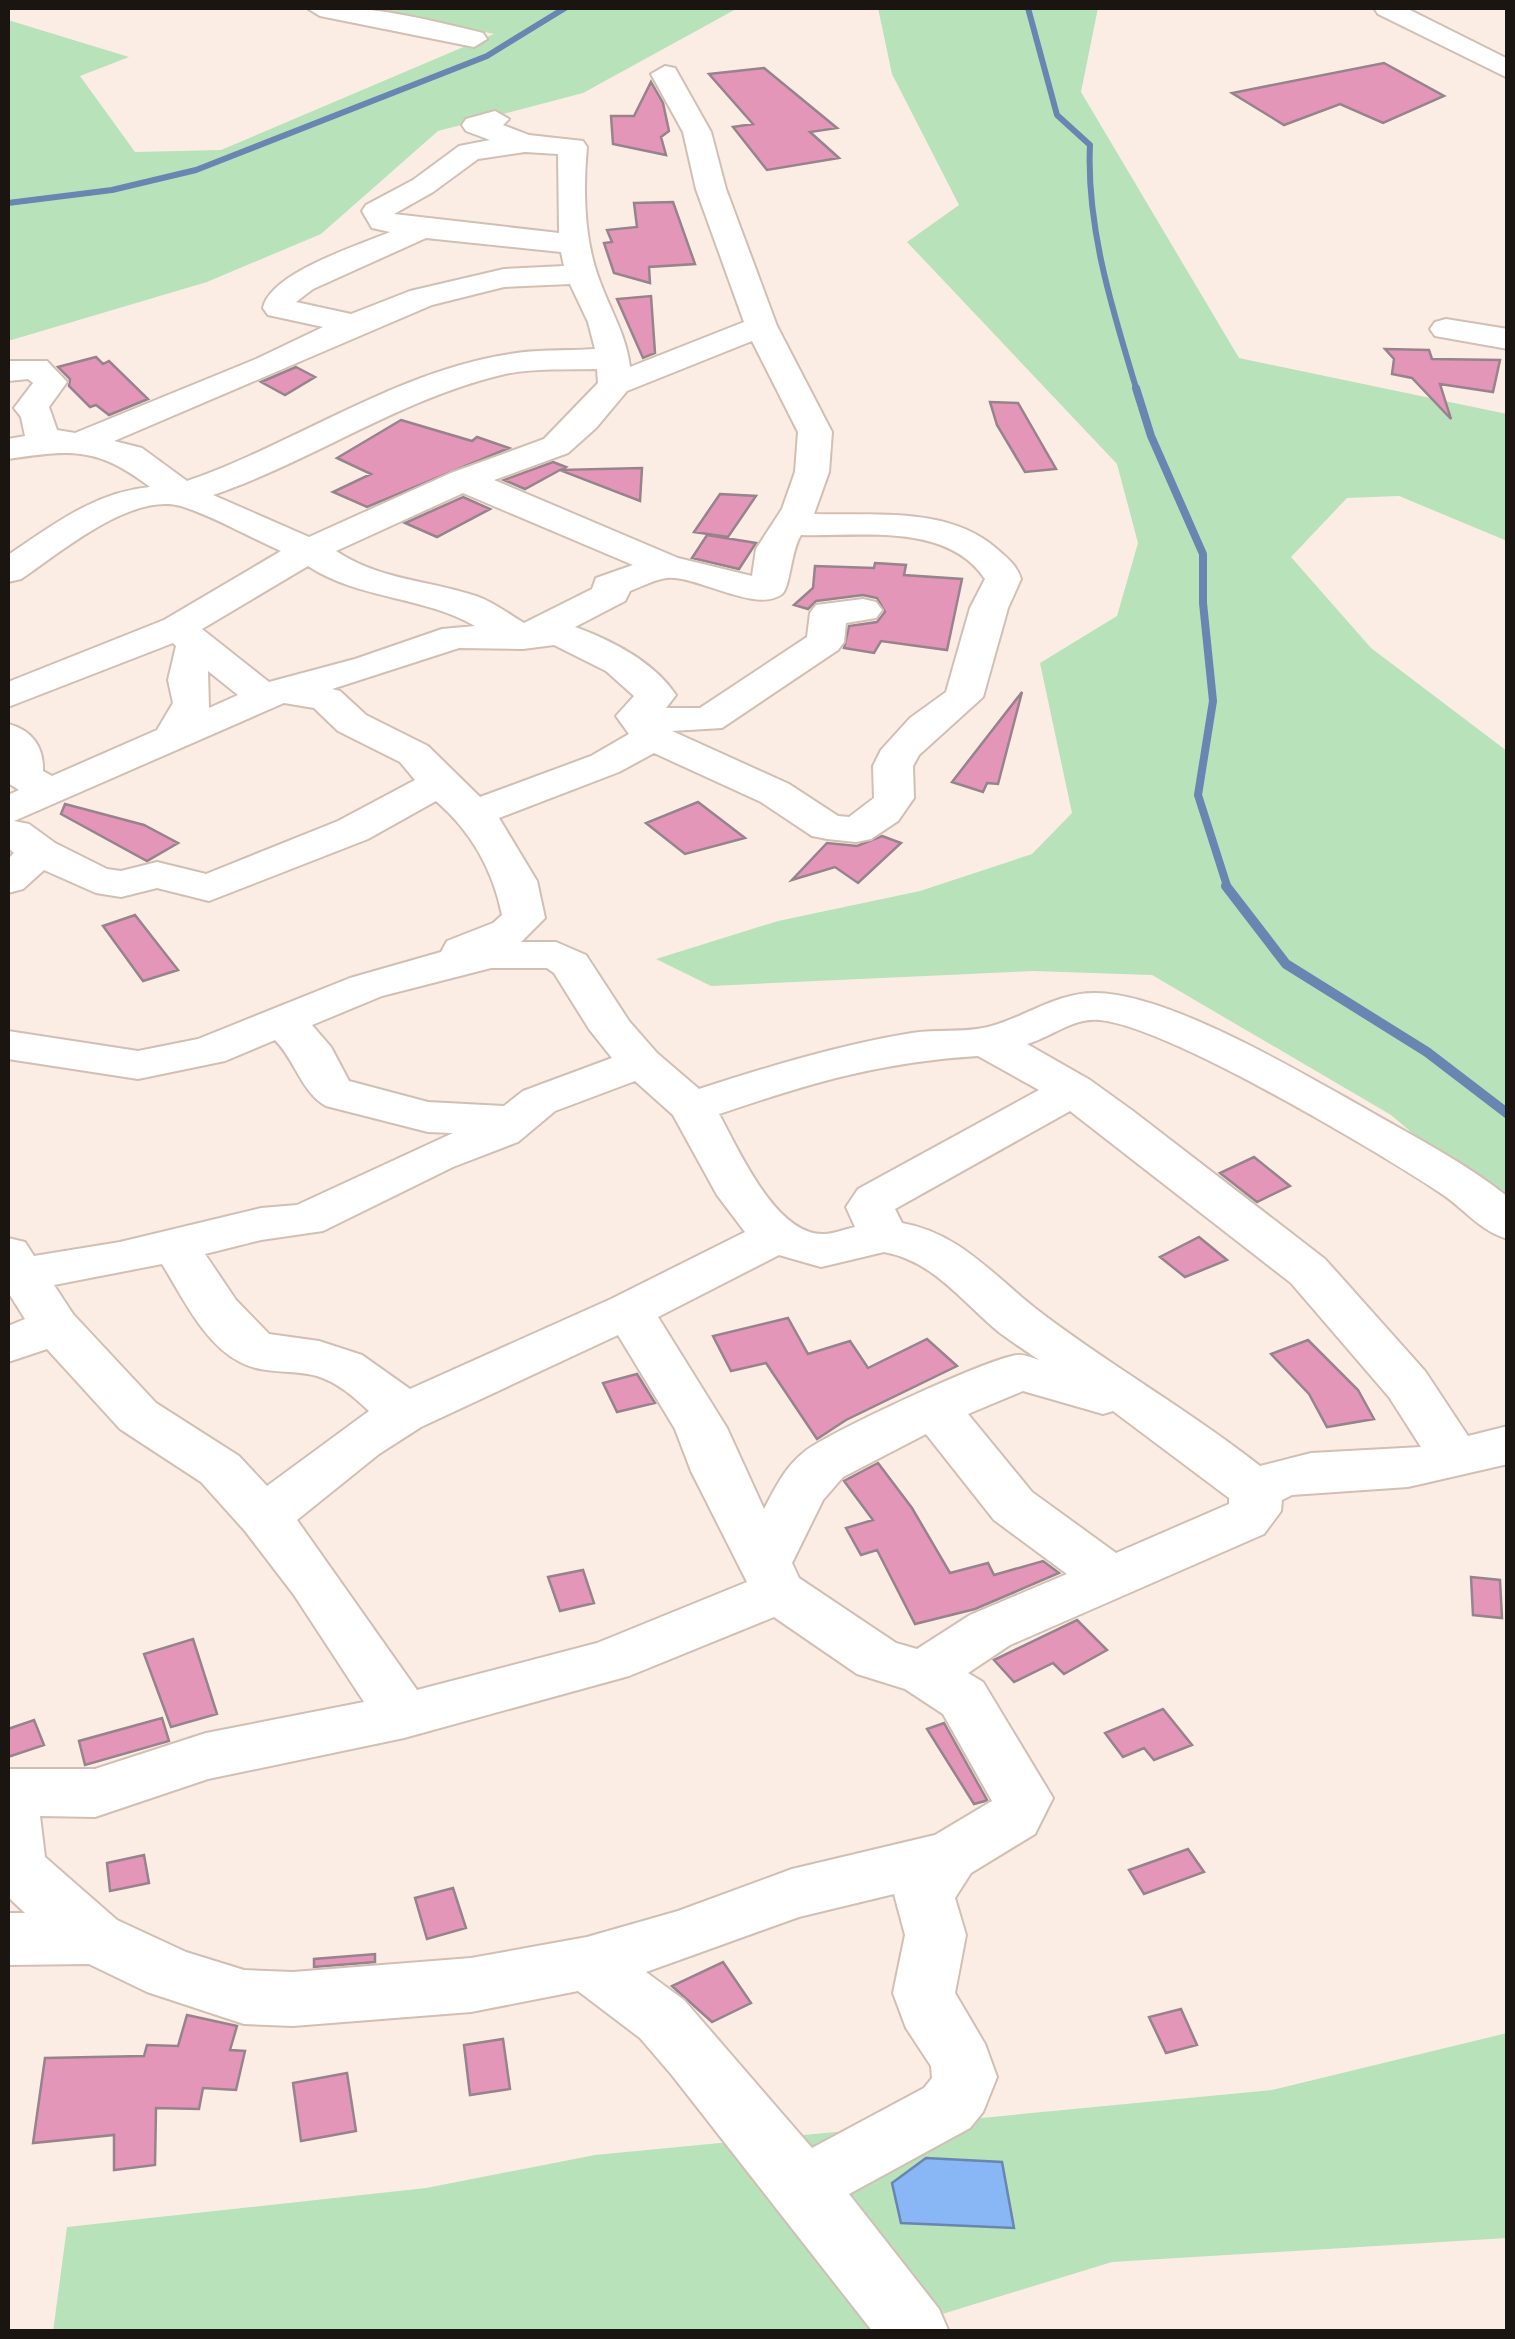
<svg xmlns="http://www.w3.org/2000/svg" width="1515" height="2339" font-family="'Alegreya Sans',sans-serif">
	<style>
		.green { fill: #b8e2b9 }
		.water { fill: #89b6f5; stroke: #6886b1; stroke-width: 2.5 }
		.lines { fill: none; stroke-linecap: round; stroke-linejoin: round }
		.stream-far2 { stroke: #6886b1; stroke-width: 6 }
		.stream-far1 { stroke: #6886b1; stroke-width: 8 }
		.stream { stroke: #6886b1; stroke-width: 10 }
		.building { fill: #e496b9; stroke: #96838b; stroke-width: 2.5 }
		.minor-casing { stroke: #d1bfb3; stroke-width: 4 }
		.minor { fill: #fff; fill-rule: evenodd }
	</style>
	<rect width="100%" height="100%" fill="#fcede4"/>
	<path class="green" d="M 368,8 L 738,8 L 583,93 L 438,131 L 321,234 L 207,282 L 8,341 L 8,20 L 129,57 L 80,76 L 135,152 L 221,150 L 494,34 Z
		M 878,8 L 1098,8 L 1081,92 L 1239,358 L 1507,414 L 1507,541 L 1399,496 L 1347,498 L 1291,557 L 1371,648 L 1507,751 L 1507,1213 L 1391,1115 L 1152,975 L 1033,971 L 711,986 L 656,959 L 778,921 L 920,891 L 1032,854 L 1072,813 L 1040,663 L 1117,616 L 1138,543 L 1117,464 L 907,242 L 959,205 L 892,74 Z
		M 1507,2033 L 1507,2238 L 1112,2262 L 887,2331 L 53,2332 L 67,2227 L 426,2188 L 595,2155 L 1272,2090 Z"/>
	<path class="water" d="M 926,2158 L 1002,2162 L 1014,2228 L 901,2223 L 892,2183 Z"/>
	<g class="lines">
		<path class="stream-far2" d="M 1028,8 L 1057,115 L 1090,145 C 1086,227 1113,312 1137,391
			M 8,203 L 112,190 L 196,170 L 487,56 L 565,8"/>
		<path class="stream-far1" d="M 1136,388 L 1151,436 L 1203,554 L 1203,603 L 1213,701 L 1198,795 L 1228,889"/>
		<path class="stream" d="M 1226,886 L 1286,964 L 1427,1052 L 1508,1114"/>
	</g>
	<path class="building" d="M 1384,63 L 1444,96 L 1383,123 L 1340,104 L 1284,125 L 1232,93 Z
		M 764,68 L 837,128 L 810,132 L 839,158 L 767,170 L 733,127 L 753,124 L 709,74 Z
		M 651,82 L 663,103 L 669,131 L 661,137 L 666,155 L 613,144 L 611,116 L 634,116 Z
		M 673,202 L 695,264 L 649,267 L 650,283 L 614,273 L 604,243 L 612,242 L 607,230 L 637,227 L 634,203 Z
		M 651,296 L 655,353 L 643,358 L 617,299 Z
		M 1385,349 L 1429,350 L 1432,359 L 1500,360 L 1493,392 L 1440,384 L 1451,419 L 1412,378 L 1392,374 L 1394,359 Z
		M 96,357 L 103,364 L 109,361 L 148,399 L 109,415 L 96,405 L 90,407 L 69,386 L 70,379 L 58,367 Z
		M 296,367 L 315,377 L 285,395 L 261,382 Z
		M 990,402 L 1018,403 L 1056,469 L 1025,472 L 997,425 Z
		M 401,420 L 472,441 L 477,437 L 509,448 L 367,507 L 333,492 L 371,474 L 337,458 Z
		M 553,462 L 566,467 L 561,470 L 642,468 L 640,501 L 560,470 L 525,489 L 504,480 Z
		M 720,494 L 756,496 L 728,537 L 694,532 Z
		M 463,497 L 490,509 L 437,537 L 405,523 Z
		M 707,535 L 756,543 L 739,569 L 692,558 Z
		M 875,563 L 906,565 L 904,575 L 962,579 L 947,650 L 881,641 L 874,653 L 844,648 L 849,626 L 877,622 L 885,612 L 877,598 L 863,595 L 816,601 L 808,609 L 794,605 L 813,588 L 815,566 L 874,568 Z
		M 1022,692 L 998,784 L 987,783 L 983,792 L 952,782 Z
		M 698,802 L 745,838 L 685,854 L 646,823 Z
		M 65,804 L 144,825 L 178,843 L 147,861 L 61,814 Z
		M 882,836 L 901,843 L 858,883 L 835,867 L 792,880 L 827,843 L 857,846 Z
		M 135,915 L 178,970 L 143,981 L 103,926 Z
		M 1254,1157 L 1290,1186 L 1257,1202 L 1220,1173 Z
		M 1199,1237 L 1227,1260 L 1185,1277 L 1160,1257 Z
		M 788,1318 L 808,1354 L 850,1341 L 868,1368 L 927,1339 L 957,1366 L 846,1420 L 817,1439 L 766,1363 L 731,1371 L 713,1336 Z
		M 1308,1340 L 1358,1390 L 1374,1419 L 1327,1427 L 1309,1394 L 1271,1354 Z
		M 637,1374 L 655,1403 L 617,1412 L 603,1383 Z
		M 878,1463 L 912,1508 L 950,1573 L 988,1563 L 994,1575 L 1043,1561 L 1059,1573 L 975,1609 L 915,1624 L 877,1550 L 861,1555 L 846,1528 L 873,1520 L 844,1481 Z
		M 583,1570 L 594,1603 L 560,1611 L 548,1577 Z
		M 1471,1577 L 1500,1580 L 1502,1618 L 1473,1615 Z
		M 1077,1620 L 1107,1650 L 1064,1674 L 1053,1663 L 1014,1682 L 994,1660 Z
		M 193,1639 L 217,1714 L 171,1727 L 144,1654 Z
		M 1163,1709 L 1192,1745 L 1154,1760 L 1144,1748 L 1123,1757 L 1105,1733 Z
		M 162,1718 L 169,1741 L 85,1765 L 79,1741 Z
		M 34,1720 L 44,1745 L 8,1757 L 8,1729 Z
		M 944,1723 L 987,1800 L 985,1801 L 974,1804 L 927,1729 Z
		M 1188,1849 L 1204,1872 L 1144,1894 L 1129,1870 Z
		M 144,1855 L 149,1883 L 110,1891 L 107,1863 Z
		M 453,1888 L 466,1928 L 427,1939 L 415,1898 Z
		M 375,1954 L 375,1962 L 314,1967 L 314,1959 Z
		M 723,1962 L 751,2003 L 712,2022 L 672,1986 Z
		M 1181,2009 L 1197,2045 L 1166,2053 L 1149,2017 Z
		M 187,2015 L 237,2026 L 230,2050 L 245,2051 L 236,2090 L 203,2088 L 199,2109 L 156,2108 L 155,2165 L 114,2170 L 114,2135 L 33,2143 L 45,2058 L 144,2056 L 147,2045 L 178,2046 Z
		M 503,2039 L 510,2089 L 470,2095 L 464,2045 Z
		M 347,2073 L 356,2131 L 301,2141 L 293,2083 Z"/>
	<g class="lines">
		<defs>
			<path id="minor" d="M 307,8 C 367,4 425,19 483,33 L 487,39 L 474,47 L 320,16 Z
				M 1374,8 L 1406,8 L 1508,59 L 1508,78 L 1378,14 Z
				M 665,66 L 675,68 L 711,132 L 726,189 L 777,326 L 832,432 L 829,472 L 814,514 C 874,516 949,506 997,549 C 1007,558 1017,565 1021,579 L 1008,608 L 983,697 L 919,755 L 913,766 L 914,798 L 898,821 L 871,839 L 856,842 L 827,839 L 812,836 L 761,802 L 654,753 L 619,772 L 499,818 L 537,881 L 545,918 L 521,942 L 556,942 L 586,955 L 629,1021 L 657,1053 L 699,1089 C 770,1066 839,1045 912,1033 C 937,1029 963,1033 988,1027 C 1024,1018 1057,992 1096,993 C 1170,994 1300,1072 1366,1109 C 1415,1137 1464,1162 1508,1197 L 1508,1239 C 1479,1231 1463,1207 1439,1192 C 1382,1154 1150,1015 1091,1020 C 1070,1021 1048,1038 1027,1044 L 1090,1080 L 1133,1111 L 1325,1259 L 1425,1371 L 1468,1436 L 1508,1426 L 1508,1464 L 1408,1487 L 1292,1495 L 1282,1500 L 1281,1511 L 1264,1534 L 1010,1645 L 968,1673 L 983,1682 L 1053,1798 L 1035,1834 L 971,1873 L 955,1898 L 966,1935 L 955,1993 L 985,2044 L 997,2077 L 983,2112 L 970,2128 L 849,2194 L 939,2309 L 949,2332 L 873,2332 L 671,2074 L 640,2038 L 578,1991 L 471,2012 L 293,2026 L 244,2024 L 147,1992 L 89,1964 L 8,1965 L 8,1913 L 25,1913 L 8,1897 L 8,1769 L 95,1769 L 206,1733 L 364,1702 L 294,1595 L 245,1531 L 201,1482 L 120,1429 L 47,1349 L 8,1362 L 8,1326 L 25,1319 L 8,1292 L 8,1238 L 25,1242 L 34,1256 L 120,1242 L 261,1208 L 297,1205 L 453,1133 L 428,1132 L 326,1106 C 302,1093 295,1060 275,1040 L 225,1061 L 138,1079 L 8,1059 L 8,1031 L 138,1051 L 198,1039 L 350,978 L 441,952 L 447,941 L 493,923 L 502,915 C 493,870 471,831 436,801 L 368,839 L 209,901 L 157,888 L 121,897 L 96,893 L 44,870 L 23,889 L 8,893 L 8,859 L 14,853 L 8,848 L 8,795 L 19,790 L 8,783 L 8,724 C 32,730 44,747 43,771 L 52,776 L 157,730 L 173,703 L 168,680 L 176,646 L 173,643 L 8,707 L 8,682 L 164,620 L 281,551 C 249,537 215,517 181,506 C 131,492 60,553 21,579 L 8,582 L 8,555 C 53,525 95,492 150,487 C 96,446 71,450 8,459 L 8,439 L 25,436 L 21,417 L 14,408 L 33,383 L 28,379 L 8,381 L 8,361 L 47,361 L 67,382 L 49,407 L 57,430 L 75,433 L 256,359 L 323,327 L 268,315 L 263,308 C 270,273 357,246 390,232 L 372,228 L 362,211 L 366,205 L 413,180 L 459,146 L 490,140 L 466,131 L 462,125 L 466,119 L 495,111 L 509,119 L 503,125 L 529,135 L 583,141 L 587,147 C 583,190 584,239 599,279 C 610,310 626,334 630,367 L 744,322 L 696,189 L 683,132 L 651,74 ZM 525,152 L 558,154 L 559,233 L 394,214 L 433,192 L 478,159 ZM 426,238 L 561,252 L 564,266 L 504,269 L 410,291 L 351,314 L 296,302 L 313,289 ZM 570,284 L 588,322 L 595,349 C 567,351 537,349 510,354 C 394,372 295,444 187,481 L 142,448 L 114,441 L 432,305 L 504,287 ZM 752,341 L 798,432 L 795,472 L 782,509 L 756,549 L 752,576 L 678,558 L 494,480 L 568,453 L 596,428 L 627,391 ZM 597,369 L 598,383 L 544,439 L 451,473 L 309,537 L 213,495 C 313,461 401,398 505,374 C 534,368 567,370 597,369 ZM 463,493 L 633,565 L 596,578 L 592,589 L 524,623 C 509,614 493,602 476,596 C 428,580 379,580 336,551 ZM 801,535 C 861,537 947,522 985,579 L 970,608 L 946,692 L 910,718 L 881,750 L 873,766 L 874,798 L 849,817 L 838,816 L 789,784 L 672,731 L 722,728 L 838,650 L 844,642 L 846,623 L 876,618 L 882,610 L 876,602 L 863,599 L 816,605 L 810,613 L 807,637 L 700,708 L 666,708 L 676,695 C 654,662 611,640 575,627 L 625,601 L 630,591 C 641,587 655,579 667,578 C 697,575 756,614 782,594 C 790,588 791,550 801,535 ZM 308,566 C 360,600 424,596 475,626 L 442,629 L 355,659 L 269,682 L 202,629 ZM 554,645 L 606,671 L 634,696 L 616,716 L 629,734 L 591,756 L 480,797 L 428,746 L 366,715 L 340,691 L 332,689 L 459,648 L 523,649 ZM 208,671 L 238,695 L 209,708 ZM 284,703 L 314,708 L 338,731 L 400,762 L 415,780 L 338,821 L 206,874 L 157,862 L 121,871 L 107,869 L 55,843 L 29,824 L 14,821 ZM 491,968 L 547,968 L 554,973 L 589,1029 L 612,1058 L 523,1091 L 504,1106 L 428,1102 L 349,1081 L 331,1047 L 312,1025 L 382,996 ZM 978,1056 L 1039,1090 L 858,1189 L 846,1207 L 855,1227 C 845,1229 834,1234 824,1234 C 776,1236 739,1150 719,1114 C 811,1083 880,1062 978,1056 ZM 635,1081 L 673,1115 L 717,1195 L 745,1232 L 611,1299 L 410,1389 L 362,1355 L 319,1341 L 269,1334 L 236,1300 L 205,1254 L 261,1240 L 323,1231 L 453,1167 L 518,1142 L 555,1111 ZM 1070,1111 L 1291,1283 L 1389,1397 L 1421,1447 L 1311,1453 L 1260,1466 C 1188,1409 1107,1364 1035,1308 C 992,1274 959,1233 902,1223 L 895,1209 ZM 884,1252 C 934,1261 963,1303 1000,1333 C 1012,1342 1026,1351 1039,1360 C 1032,1358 1024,1354 1017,1355 C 989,1358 827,1433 804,1452 C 785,1467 775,1488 764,1509 L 727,1428 L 658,1317 L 779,1255 L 821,1267 ZM 162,1264 C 182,1296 204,1344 240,1362 C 264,1375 291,1369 317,1376 C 337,1382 354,1397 369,1411 L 267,1486 L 239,1456 L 156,1403 L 73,1314 L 54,1285 ZM 618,1335 L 675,1429 L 691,1471 L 747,1582 L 597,1643 L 417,1690 L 297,1520 L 379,1454 L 421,1427 ZM 1023,1391 L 1103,1414 L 1113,1411 L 1229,1498 L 1229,1504 L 1116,1553 L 1032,1492 L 968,1414 ZM 926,1434 L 994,1520 L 1067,1574 L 970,1615 L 917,1649 L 896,1643 L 799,1578 L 792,1563 L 823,1500 L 843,1477 ZM 774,1617 L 857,1674 L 905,1689 L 943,1714 L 992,1801 L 935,1835 L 792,1869 L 678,1911 L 587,1937 L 471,1958 L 293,1972 L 244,1970 L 186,1952 L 117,1920 L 45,1857 L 40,1816 L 95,1817 L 208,1779 L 404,1738 L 629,1676 ZM 894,1894 L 905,1935 L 893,1993 L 906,2028 L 931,2066 L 932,2078 L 924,2088 L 812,2148 L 684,2000 L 646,1972 L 799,1917 Z
				M 1446,319 L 1508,329 L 1508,349 L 1435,336 L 1430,329 L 1435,322 Z"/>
		</defs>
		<use href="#minor" class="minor-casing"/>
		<use href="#minor" class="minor"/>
	</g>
	<rect width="1515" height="2339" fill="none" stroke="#1b1511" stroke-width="20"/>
</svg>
